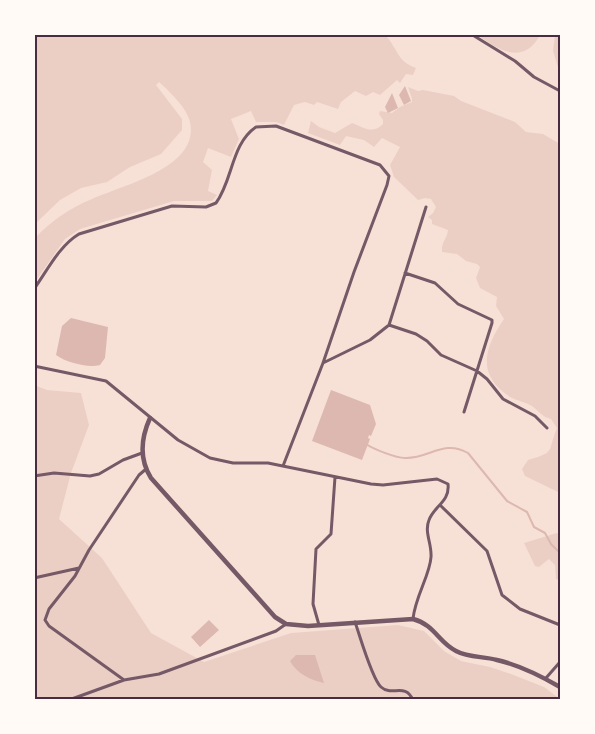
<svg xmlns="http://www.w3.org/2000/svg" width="595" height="734" font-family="Poppins,sans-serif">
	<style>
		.green { fill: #ebcfc5 }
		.water { fill: #dcb8b0 }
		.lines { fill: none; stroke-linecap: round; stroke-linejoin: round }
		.stream { stroke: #dcb8b0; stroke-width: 2 }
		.minor { stroke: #755966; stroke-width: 3 }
		.tertiary { stroke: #755966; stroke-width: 4.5 }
		.neatline { fill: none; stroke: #4a2c40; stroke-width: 2 }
	</style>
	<rect width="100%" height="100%" fill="#f7e1d7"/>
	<path class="green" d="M 35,34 L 385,35 C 398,48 396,61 416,68 L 413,75 L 406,74 L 400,83 L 397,80 L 380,95 L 373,92 L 366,96 L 355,91 L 341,102 L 338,109 L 317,102 L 314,105 L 305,102 L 294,105 L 284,125 L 276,122 L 256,122 L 251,111 L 231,119 L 239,139 L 231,157 L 208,148 L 203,162 L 212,170 L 208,191 L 217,195 L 212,201 L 174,201 L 80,229 L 65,239 L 35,282 L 35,238 C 51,221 70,208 92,199 C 122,185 200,168 190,122 C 187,108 169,91 159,82 L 156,85 L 182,119 L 182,130 L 161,154 L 130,167 L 107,182 L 81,188 L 60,200 L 35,224 Z
		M 478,35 L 540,35 C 524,65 499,51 478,35 Z
		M 555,35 L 560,35 L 560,74 L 553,51 Z
		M 408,87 L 418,91 L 423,90 L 454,96 L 461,101 L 515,122 L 526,132 L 543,134 L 560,144 L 560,493 L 525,476 L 522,469 L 528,460 C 557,452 547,451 557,428 L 551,419 C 542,417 540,412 532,406 C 526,402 517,401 510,397 C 476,375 484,348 504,319 L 496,306 L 497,297 L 480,288 L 476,278 L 480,267 L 477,264 L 466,261 L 457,254 L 442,252 C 441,242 447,239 448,230 L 432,224 L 432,220 L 428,217 L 433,213 L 436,207 L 431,199 L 425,198 L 418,200 L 394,177 L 390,165 L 400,147 L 382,138 L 374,147 L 364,140 L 346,136 L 340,145 L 308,133 L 311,121 L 319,127 L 335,133 L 352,123 C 363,127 373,135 383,124 L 383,120 L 379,114 L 380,111 L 392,113 L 400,107 L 412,102 L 412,99 Z
		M 34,385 L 47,390 L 81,393 L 89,425 L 71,473 L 59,519 L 102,558 L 151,633 L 204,662 L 291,633 L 398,625 L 424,631 L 444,651 L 461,661 L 490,667 L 511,674 L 544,687 L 560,699 L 35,699 Z
		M 557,533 L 560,535 L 560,581 L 556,579 L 555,565 L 549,559 L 539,567 L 535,566 L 524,543 Z"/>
	<path class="water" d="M 405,86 L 411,101 L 404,105 L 399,95 Z
		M 392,93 L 398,108 L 388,113 L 385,107 Z
		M 71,318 L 108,327 L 105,358 L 100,365 C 88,368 67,363 56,355 L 62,326 Z
		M 331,390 L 370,405 L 376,424 L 371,436 L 369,435 L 368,438 L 370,439 L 362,460 L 312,441 Z
		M 209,620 L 219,630 L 200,647 L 191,637 Z
		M 296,655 L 315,655 L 324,683 C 311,680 297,674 290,661 Z"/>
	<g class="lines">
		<path class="stream" d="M 366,444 C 373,449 396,458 405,458 C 429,459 443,439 468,453 L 507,501 L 527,512 L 534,527 L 545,533 L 551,544 L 560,553"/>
		<path class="minor" d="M 471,34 L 515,61 L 534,77 L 560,91
			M 405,273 L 435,283 L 458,304 L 492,320 L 492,323 L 464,412
			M 34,289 C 47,271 59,246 79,234 L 172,206 L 206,207 L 216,203 C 233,180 231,144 256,127 L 276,126 L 380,165 L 389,176 L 387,185 L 354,272 L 323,363 L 283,466
			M 389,325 L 416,334 L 427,341 L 441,355 L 477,371 L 487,379 L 503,399 L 535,416 L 547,428
			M 323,363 L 370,340 L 389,325 L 426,207
			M 34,366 L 106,381 L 178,440 L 210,458 L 233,463 L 268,463 L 371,484 L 383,485 L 437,479 L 448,484 C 450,502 434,506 429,520 C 424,532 432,544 431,557 C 430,575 415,597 413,619
			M 34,476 L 54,473 L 90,476 L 99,474 L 123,460 L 142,453
			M 440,505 L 487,551 L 502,595 L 520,609 L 560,625
			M 34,578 L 79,568
			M 355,622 C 360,636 372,679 381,687 C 392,697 405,682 413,700
			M 319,625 L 313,604 L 316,549 L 331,534 L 335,477
			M 546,678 L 560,662
			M 124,680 L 49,626 L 45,620 L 49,609 L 75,576 L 89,550 L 139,475 L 146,469
			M 69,700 L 124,680 L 159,674 L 276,631 L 286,624"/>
		<path class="tertiary" d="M 150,418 C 141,438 139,459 151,478 L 275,617 L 286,624 L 308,626 L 413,619 C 435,625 438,642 456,651 C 469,658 483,656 497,660 C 519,665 541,676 560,687"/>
	</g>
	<rect width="595" height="734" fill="none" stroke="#fffaf5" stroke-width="72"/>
	<rect x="36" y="36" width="523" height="662" class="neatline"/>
</svg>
